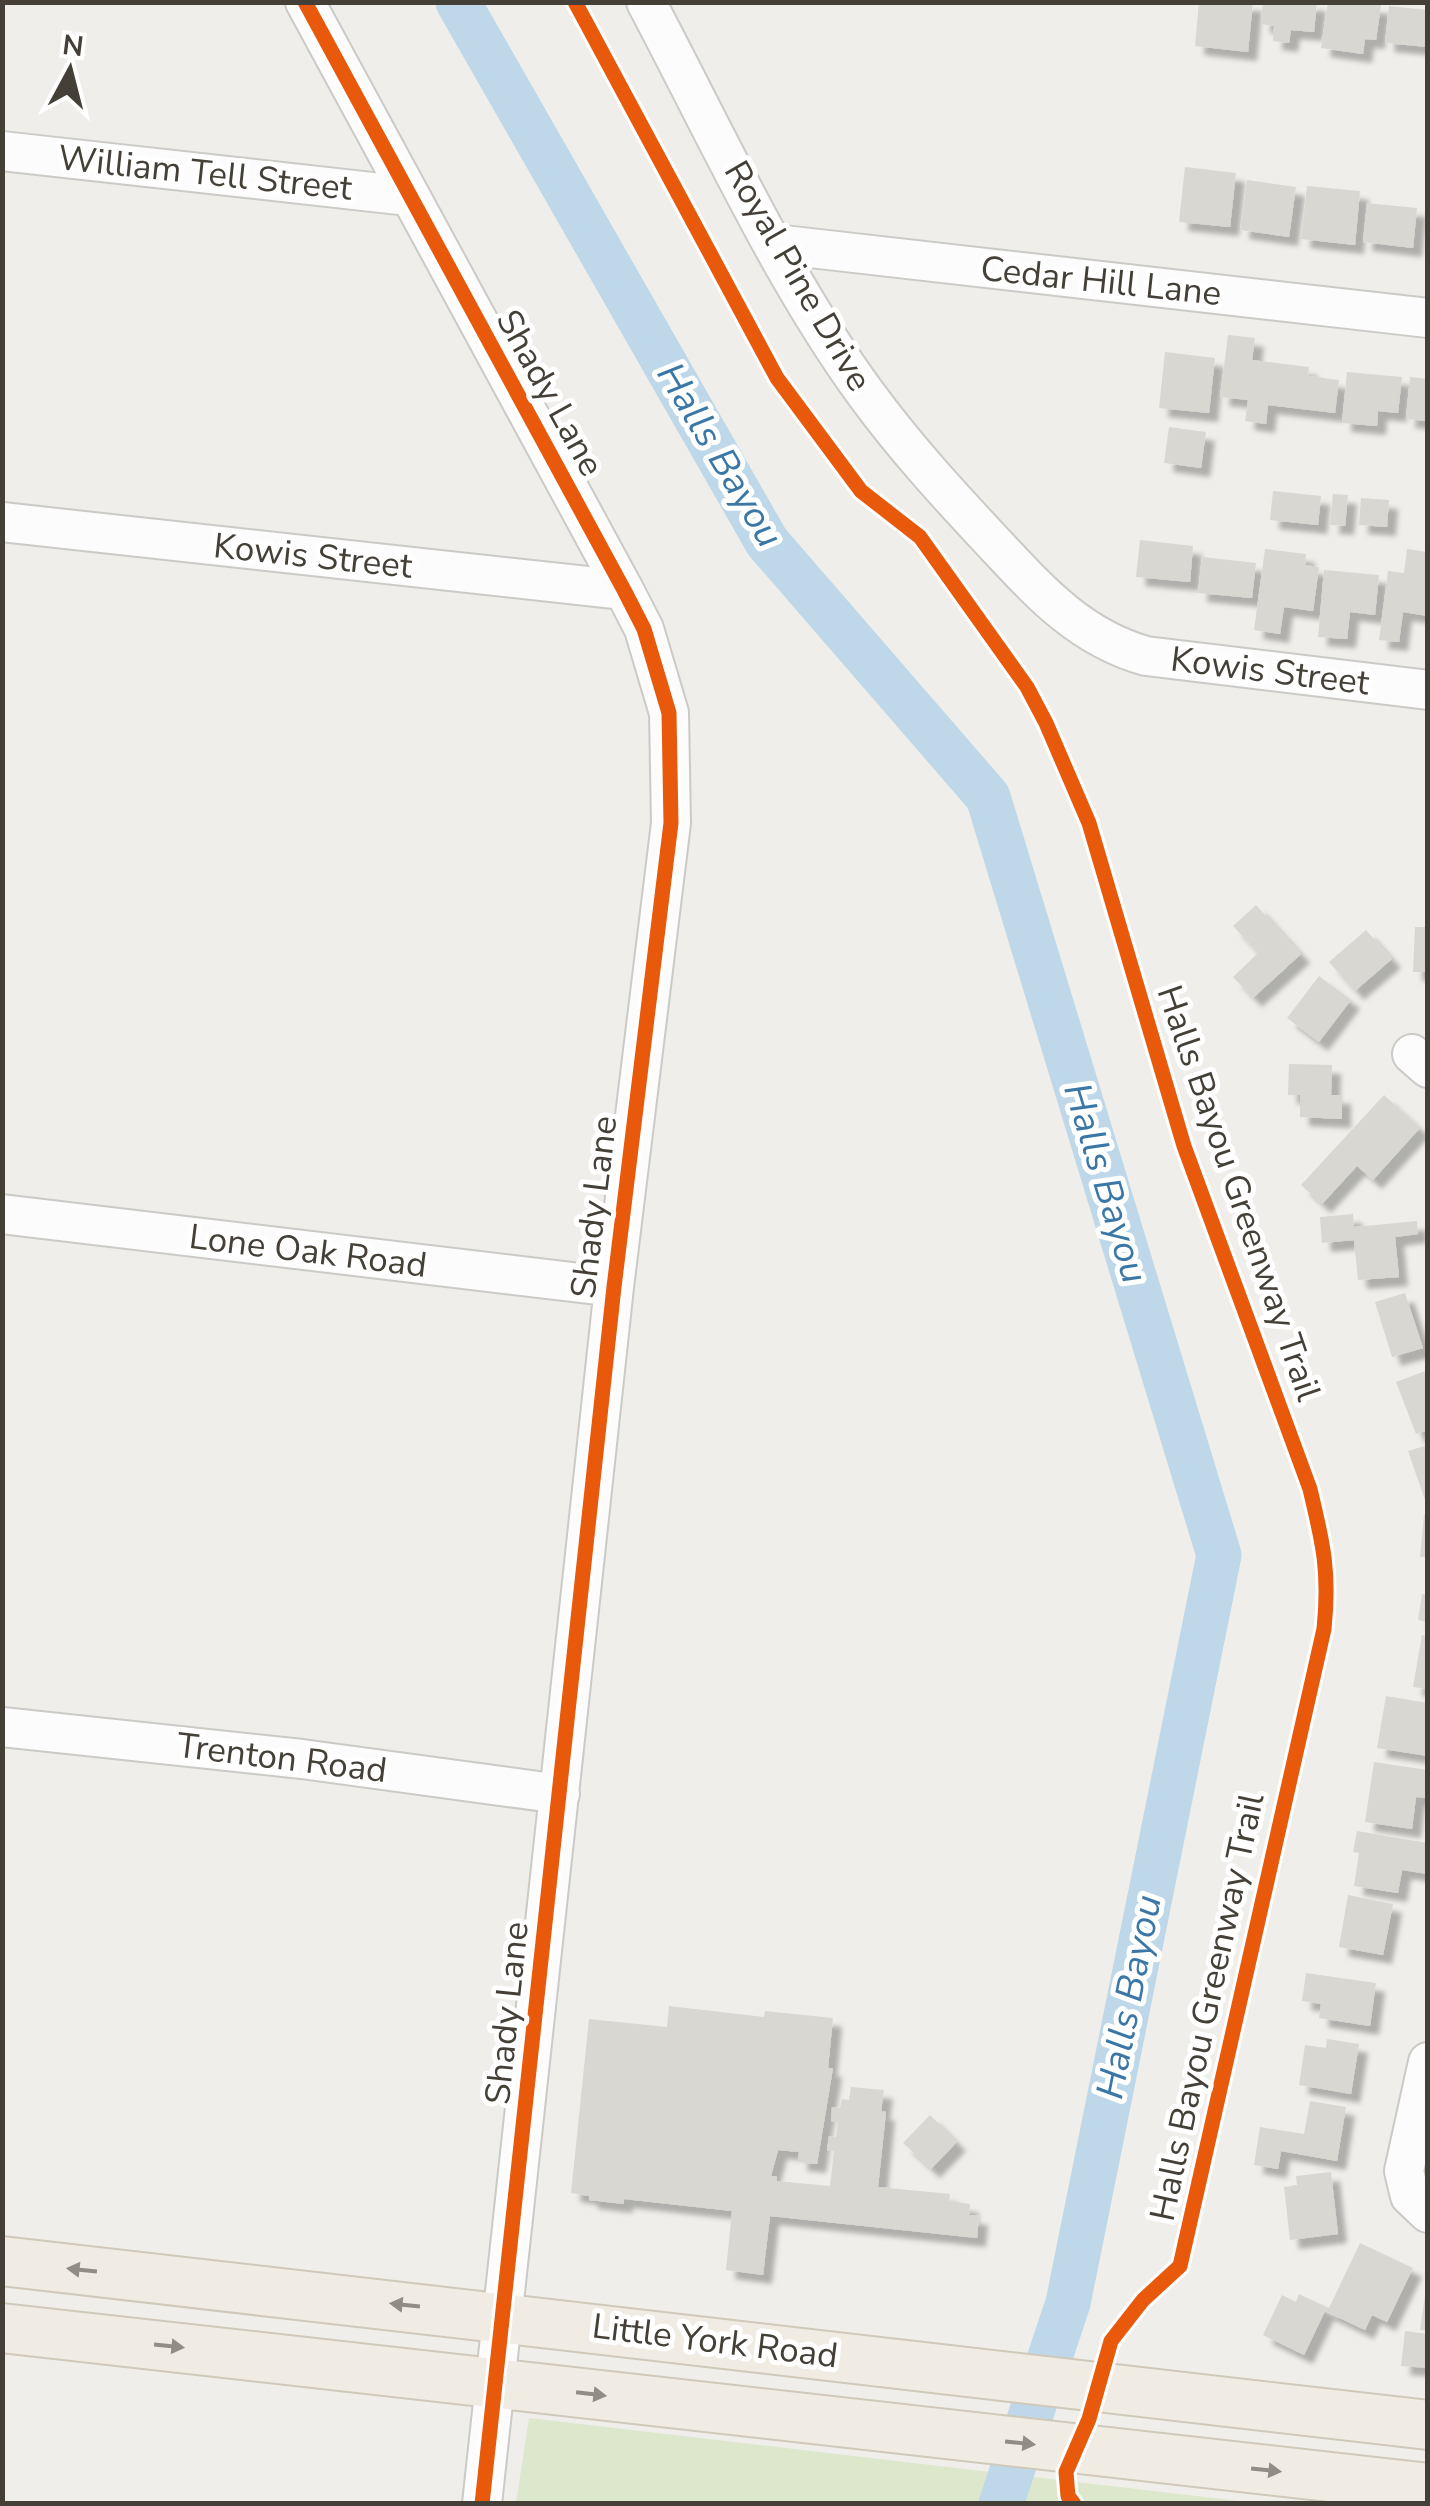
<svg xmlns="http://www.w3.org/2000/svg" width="1430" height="2506" font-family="'Nunito Sans',sans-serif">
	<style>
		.green { fill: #dce7cc }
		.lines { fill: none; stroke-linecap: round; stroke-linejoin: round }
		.river { stroke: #bed8e9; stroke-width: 45 }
		.building { fill: #d9d7d2; filter: url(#shadow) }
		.minor-casing { stroke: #cbcac6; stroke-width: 42 }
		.major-casing { stroke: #d0c9b9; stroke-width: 52 }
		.minor { stroke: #fdfcfc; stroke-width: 38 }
		.major { stroke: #f0ece4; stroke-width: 48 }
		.cycleway-casing { stroke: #fff; stroke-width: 21 }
		.cycleway { stroke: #e8590c; stroke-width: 15 }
		.oneway { fill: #918d85 }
		.labels { text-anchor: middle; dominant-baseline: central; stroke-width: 10; stroke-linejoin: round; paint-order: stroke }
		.street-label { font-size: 35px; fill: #443f37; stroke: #fff }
		.water-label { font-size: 38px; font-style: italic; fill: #3a77a6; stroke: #fff }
	</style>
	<defs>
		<filter id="shadow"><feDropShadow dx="9" dy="9" stdDeviation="2.5" flood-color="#0004"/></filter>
	</defs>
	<rect width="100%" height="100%" fill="#efeeea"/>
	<path class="green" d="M 529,2418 L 1256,2503 L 516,2503 Z"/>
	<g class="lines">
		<path class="river" d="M 458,2 L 767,542 L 988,797 L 1219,1555 L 1068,2303 L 1001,2504"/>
	</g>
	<path class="building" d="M 1199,2 L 1253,2 L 1248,52 L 1195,46 Z
		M 1263,2 L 1317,2 L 1314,32 L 1291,30 L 1289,43 L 1273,41 L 1274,26 L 1261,24 Z
		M 1328,2 L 1381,5 L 1376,40 L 1365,39 L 1363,54 L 1321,48 Z
		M 1389,6 L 1428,10 L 1428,47 L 1385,43 Z
		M 1185,167 L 1236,173 L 1230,227 L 1179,222 Z
		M 1247,180 L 1296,187 L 1289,237 L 1240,230 Z
		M 1307,186 L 1360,191 L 1355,245 L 1301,239 Z
		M 1367,203 L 1417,208 L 1413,248 L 1363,242 Z
		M 1228,335 L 1255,338 L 1252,360 L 1309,367 L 1308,376 L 1339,380 L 1335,413 L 1268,405 L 1266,424 L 1245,421 L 1248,400 L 1220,397 Z
		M 1165,352 L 1215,358 L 1209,413 L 1159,408 Z
		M 1347,372 L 1402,377 L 1398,413 L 1378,411 L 1377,426 L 1342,423 Z
		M 1410,377 L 1428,379 L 1428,421 L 1406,419 Z
		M 1169,427 L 1206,432 L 1201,468 L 1164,463 Z
		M 1273,491 L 1321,496 L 1318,525 L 1270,520 Z
		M 1333,494 L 1348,495 L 1345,526 L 1330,525 Z
		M 1361,498 L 1389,500 L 1387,527 L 1359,525 Z
		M 1140,540 L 1193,546 L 1190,582 L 1136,577 Z
		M 1265,549 L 1306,554 L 1305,565 L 1319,567 L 1313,611 L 1284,607 L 1280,634 L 1254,630 Z
		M 1407,549 L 1428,552 L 1428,616 L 1403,612 L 1399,642 L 1379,640 L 1388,571 L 1404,573 Z
		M 1202,557 L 1256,563 L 1252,598 L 1198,593 Z
		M 1324,570 L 1379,575 L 1375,615 L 1350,612 L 1347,639 L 1318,637 Z
		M 1256,905 L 1301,954 L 1253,998 L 1233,977 L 1258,953 L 1233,926 Z
		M 1415,927 L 1428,927 L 1428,972 L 1413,972 Z
		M 1366,930 L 1392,959 L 1355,991 L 1329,962 Z
		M 1319,976 L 1351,1000 L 1319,1042 L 1287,1018 Z
		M 1289,1064 L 1332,1065 L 1331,1095 L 1342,1095 L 1342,1119 L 1300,1117 L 1300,1095 L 1288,1095 Z
		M 1384,1095 L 1420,1128 L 1373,1180 L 1357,1166 L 1322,1204 L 1301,1185 Z
		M 1353,1214 L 1354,1227 L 1417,1221 L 1418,1234 L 1395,1237 L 1399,1277 L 1358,1280 L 1354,1240 L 1322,1243 L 1320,1217 Z
		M 1405,1293 L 1423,1348 L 1392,1357 L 1375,1302 Z
		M 1428,1370 L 1428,1430 L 1416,1434 L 1396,1382 Z
		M 1428,1445 L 1428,1506 L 1427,1506 L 1408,1451 Z
		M 1424,1515 L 1428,1515 L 1428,1557 L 1420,1557 Z
		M 1422,1594 L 1428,1595 L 1428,1622 L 1418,1620 Z
		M 1422,1635 L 1428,1636 L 1428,1689 L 1413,1687 Z
		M 1386,1696 L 1428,1703 L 1428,1756 L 1377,1748 Z
		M 1374,1762 L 1428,1770 L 1428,1798 L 1416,1797 L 1412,1829 L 1365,1822 Z
		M 1357,1831 L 1428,1843 L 1428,1874 L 1402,1870 L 1398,1893 L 1354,1886 L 1359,1853 L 1353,1852 Z
		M 1348,1895 L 1393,1904 L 1383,1955 L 1339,1947 Z
		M 1306,1973 L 1376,1983 L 1370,2026 L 1319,2018 L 1321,2004 L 1302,2001 Z
		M 669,2006 L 764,2017 L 765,2011 L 833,2018 L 828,2068 L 833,2068 L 817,2164 L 798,2162 L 799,2152 L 778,2150 L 771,2176 L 777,2176 L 777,2181 L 830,2186 L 834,2151 L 827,2151 L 829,2136 L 836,2137 L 838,2122 L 831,2121 L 832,2107 L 840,2108 L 842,2099 L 849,2100 L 851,2087 L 884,2090 L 881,2111 L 886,2112 L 878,2187 L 950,2194 L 949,2201 L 970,2204 L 969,2215 L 979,2216 L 977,2238 L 770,2216 L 763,2275 L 726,2270 L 732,2211 L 624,2199 L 624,2204 L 589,2200 L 589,2196 L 571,2193 L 589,2019 L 667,2027 Z
		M 1327,2039 L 1359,2044 L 1351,2094 L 1299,2085 L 1305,2045 L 1326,2048 Z
		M 1310,2101 L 1346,2107 L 1337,2161 L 1281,2151 L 1278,2169 L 1254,2165 L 1260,2127 L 1304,2134 Z
		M 930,2115 L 957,2142 L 931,2169 L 903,2143 Z
		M 1331,2172 L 1338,2234 L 1290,2240 L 1284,2187 L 1297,2185 L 1296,2176 Z
		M 1360,2243 L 1413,2268 L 1387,2322 L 1372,2315 L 1365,2330 L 1325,2311 L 1304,2355 L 1263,2335 L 1282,2295 L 1296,2302 L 1299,2294 L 1329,2308 Z
		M 1425,2295 L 1428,2295 L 1428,2331 L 1420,2330 Z
		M 1405,2331 L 1428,2334 L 1428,2368 L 1401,2366 Z"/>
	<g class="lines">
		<defs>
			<path id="minor" d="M 305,2 L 624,590 L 644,629 L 669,713 L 671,823 L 614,1287 L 482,2504
				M 646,2 C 714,130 781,278 866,394 C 904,446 947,493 990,539 C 1037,589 1078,637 1146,656 L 1428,690
				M 2,151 L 408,196
				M 775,244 L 1428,318
				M 2,522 L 624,590
				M 1412,1054 L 1428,1068
				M 2,1214 L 614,1287
				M 2,1727 L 302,1759 L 560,1794
				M 1428,2062 L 1404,2171 L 1410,2196 L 1428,2213"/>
			<path id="major" d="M 2,2261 L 1428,2425
				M 2,2328 L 1428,2488"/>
		</defs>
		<use href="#minor" class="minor-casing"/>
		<use href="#major" class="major-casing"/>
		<use href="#minor" class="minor"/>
		<use href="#major" class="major"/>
		<defs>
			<path id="cycleway" d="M 305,2 L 624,590 L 644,629 L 669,713 L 671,823 L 614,1287 L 482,2504
				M 575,2 L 777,378 L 861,491 L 920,537 L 1027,687 L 1046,723 L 1089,823 L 1184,1146 L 1310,1489 C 1323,1543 1330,1572 1324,1629 L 1180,2266 L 1143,2300 L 1111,2341 L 1089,2419 L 1066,2472 L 1068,2496 L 1074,2504"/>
		</defs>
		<use href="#cycleway" class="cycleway-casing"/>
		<use href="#cycleway" class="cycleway"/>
	</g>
	<defs><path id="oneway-solid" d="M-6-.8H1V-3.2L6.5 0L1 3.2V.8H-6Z" transform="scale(2.5)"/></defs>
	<g class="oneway">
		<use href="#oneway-solid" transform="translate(82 2270) rotate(-174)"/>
		<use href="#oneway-solid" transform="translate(405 2305) rotate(-174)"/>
		<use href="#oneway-solid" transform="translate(169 2346) rotate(6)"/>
		<use href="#oneway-solid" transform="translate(591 2394) rotate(7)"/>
		<use href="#oneway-solid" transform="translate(1020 2443) rotate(6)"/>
		<use href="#oneway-solid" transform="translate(1266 2470) rotate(6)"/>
	</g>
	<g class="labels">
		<g class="street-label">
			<text transform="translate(205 173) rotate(6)">William Tell Street</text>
			<text transform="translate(798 276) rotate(60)">Royal Pine Drive</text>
			<text transform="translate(1101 281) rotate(6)">Cedar Hill Lane</text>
			<text transform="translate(550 393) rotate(61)">Shady Lane</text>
			<text transform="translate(313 556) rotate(6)">Kowis Street</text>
			<text transform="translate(1270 671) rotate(7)">Kowis Street</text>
			<text transform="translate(1239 1193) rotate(71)">Halls Bayou Greenway Trail</text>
			<text transform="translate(594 1207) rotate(-83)">Shady Lane</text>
			<text transform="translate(308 1251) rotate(7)">Lone Oak Road</text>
			<text transform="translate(282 1758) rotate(7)">Trenton Road</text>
			<text transform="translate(1207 2007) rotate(-78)">Halls Bayou Greenway Trail</text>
			<text transform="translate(507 2013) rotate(-84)">Shady Lane</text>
			<text transform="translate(715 2341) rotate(7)">Little York Road</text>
		</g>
		<g class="water-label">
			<text transform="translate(720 455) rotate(59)">Halls Bayou</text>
			<text transform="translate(1106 1183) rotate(73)">Halls Bayou</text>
			<text transform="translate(1129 1997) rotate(-79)">Halls Bayou</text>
		</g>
	</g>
	<rect width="1430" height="2506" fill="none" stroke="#443f37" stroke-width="10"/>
	<g transform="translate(70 70) rotate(7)" stroke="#ffffff" stroke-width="8" paint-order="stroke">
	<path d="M0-8L18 38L0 25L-18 38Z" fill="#443f37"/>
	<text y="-15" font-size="28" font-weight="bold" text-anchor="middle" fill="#443f37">N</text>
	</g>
</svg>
